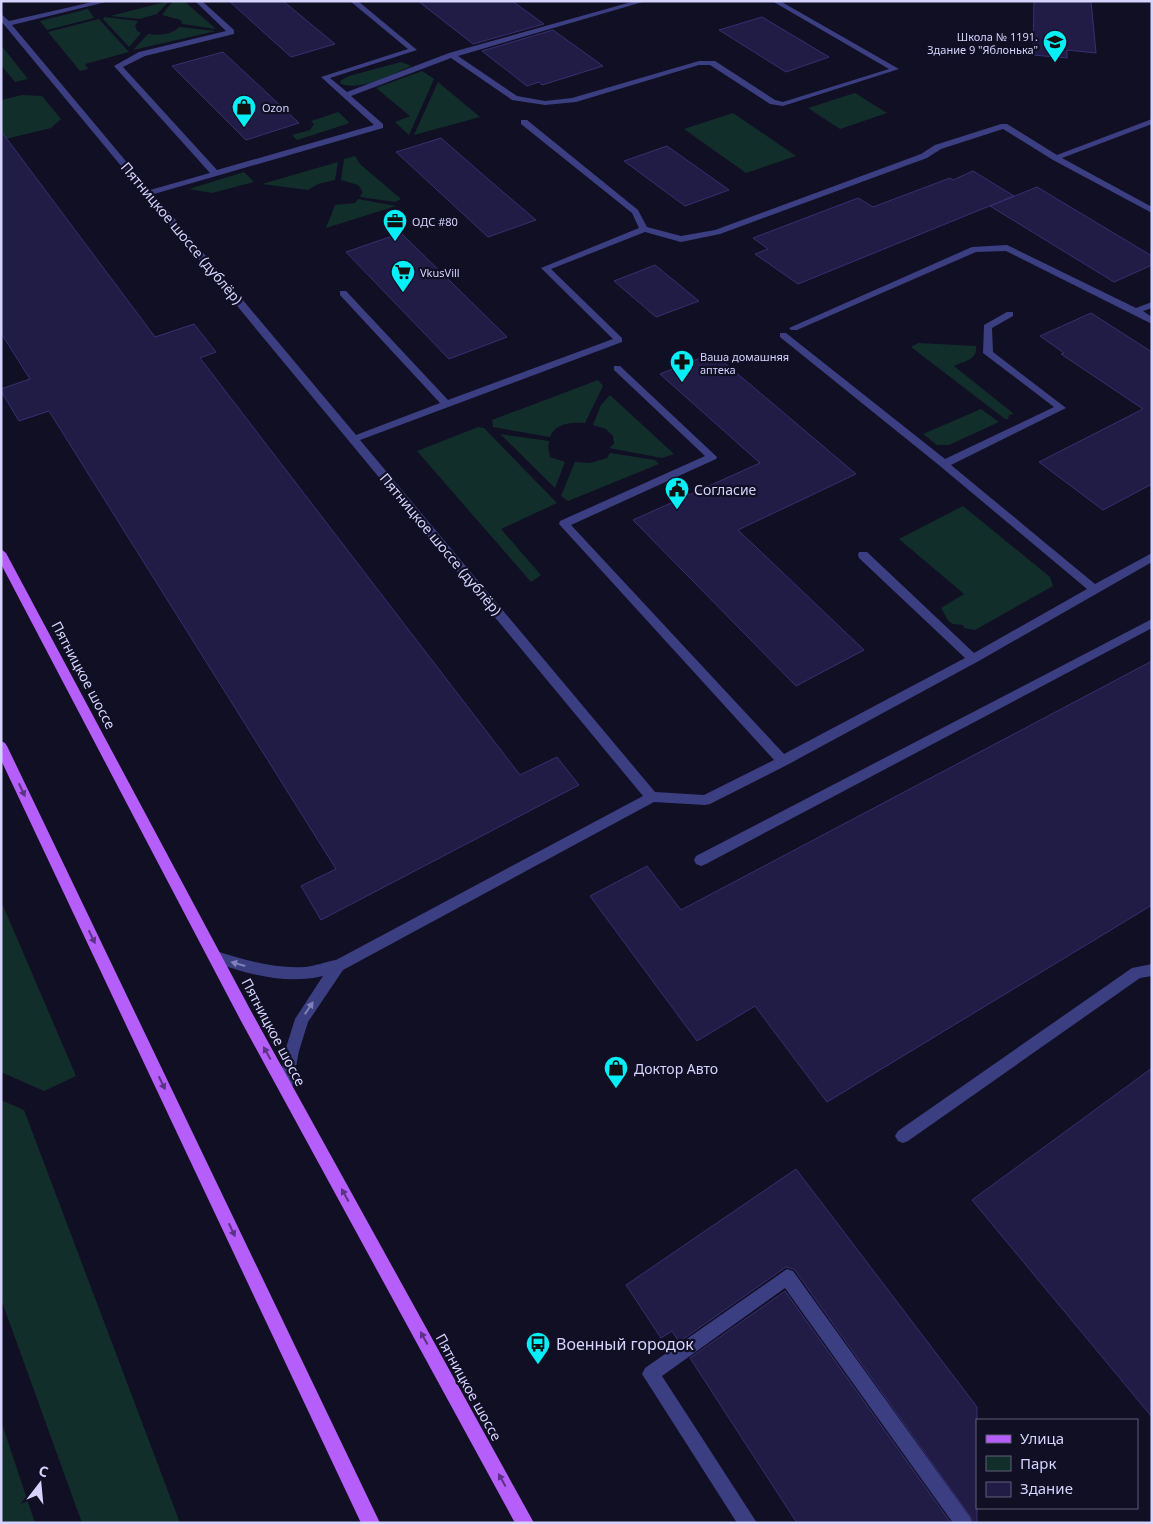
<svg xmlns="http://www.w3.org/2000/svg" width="1153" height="1524" font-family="'Noto Sans',sans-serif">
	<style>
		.green { fill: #122e2b }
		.building { fill: #211c45; stroke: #372f70 }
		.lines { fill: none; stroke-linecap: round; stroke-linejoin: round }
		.minor { fill: #3c3e82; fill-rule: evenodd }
		.major { fill: #b55efa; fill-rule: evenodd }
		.oneway { fill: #5b3384 }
		.oneway2 { fill: #8182ba }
		.labels { text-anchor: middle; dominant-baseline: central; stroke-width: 4.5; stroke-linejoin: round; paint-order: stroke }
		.far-poi-label { font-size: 11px; fill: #d6d4fe; stroke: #110f24; text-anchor: start }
		.street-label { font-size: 14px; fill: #d6d4fe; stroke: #110f24 }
		.poi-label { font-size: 14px; fill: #d6d4fe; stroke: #110f24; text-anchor: start }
		.near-poi-label { font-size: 16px; fill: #d6d4fe; stroke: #110f24; text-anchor: start }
	</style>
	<rect width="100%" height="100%" fill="#110f24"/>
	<path class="green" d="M 169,1 L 157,14 L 140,19 L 110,16 Z
		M 173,1 L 184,1 L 216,29 L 182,24 L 181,20 L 162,15 Z
		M 88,9 L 94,18 L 47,30 L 40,21 Z
		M 104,17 L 138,21 L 135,26 L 137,31 L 141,33 L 129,47 L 103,19 Z
		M 99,19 L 129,52 L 85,64 L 88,69 L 80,71 L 48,32 Z
		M 179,27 L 216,31 L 133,50 L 148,34 C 158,35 171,36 179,27 Z
		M 1,45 L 28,79 L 15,82 L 1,65 Z
		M 401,62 L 412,66 C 392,74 363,91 341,84 L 340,81 L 349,76 Z
		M 422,71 L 434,79 L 409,135 L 395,122 L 410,116 L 376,88 Z
		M 438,82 L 480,117 L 414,135 Z
		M 855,93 L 887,113 L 840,129 L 808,108 Z
		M 22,95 L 42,96 L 61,119 L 51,128 L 1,140 L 1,100 Z
		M 338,112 L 349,122 L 347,124 L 297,140 L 292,135 L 310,130 L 314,124 L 311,121 Z
		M 733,113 L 796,156 L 746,173 L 684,129 Z
		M 355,156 L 360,164 L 401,199 L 395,202 L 360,197 L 363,192 L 358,185 L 341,180 L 344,159 Z
		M 338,162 L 335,180 L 318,184 L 308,190 L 262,184 Z
		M 244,172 L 254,182 L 212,193 L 189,189 Z
		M 358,199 L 396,206 L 326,228 L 335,205 L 355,203 Z
		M 918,343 L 976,346 C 978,360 964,361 954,366 L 1014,414 L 1009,415 L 1008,419 L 1005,419 L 911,347 Z
		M 598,380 L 603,386 L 585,423 C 572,422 555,423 550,437 L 493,427 L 492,420 Z
		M 610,395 L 674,454 L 662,458 L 609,448 L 614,444 L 613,436 L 606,429 L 593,425 L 601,405 Z
		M 981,409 L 999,422 L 949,445 L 937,445 L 923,434 Z
		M 478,427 L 484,428 L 557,503 L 501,529 L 541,575 L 531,582 L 417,451 Z
		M 500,434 L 549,441 L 548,447 L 550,457 L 565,462 L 555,488 Z
		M 610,453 L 655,460 L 659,464 L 568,501 L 561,496 L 575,462 L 590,463 L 607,458 Z
		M 963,506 L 1050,577 L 1053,586 L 975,630 L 964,628 L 963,625 C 947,624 950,623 941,608 L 964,594 L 899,539 Z
		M 1,901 L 76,1076 L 44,1091 L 1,1072 Z
		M 1,1100 L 24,1110 L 180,1523 L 82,1523 L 1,1299 Z
		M 1,1421 L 35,1523 L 1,1523 Z"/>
	<path class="building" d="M 229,1 L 283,1 L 335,44 L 291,57 Z
		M 418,1 L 512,1 L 544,24 L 473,44 Z
		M 1034,1 L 1091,1 L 1096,53 L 1067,50 L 1067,58 L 1033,55 Z
		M 762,17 L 829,57 L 786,72 L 719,30 Z
		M 553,30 L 603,66 L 542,85 L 539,82 L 527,86 L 482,51 Z
		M 223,52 L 299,123 L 246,140 L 172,66 Z
		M 1,131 L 155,337 L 194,324 L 216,352 L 200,358 L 520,775 L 557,757 L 579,785 L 321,920 L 301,886 L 336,869 L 49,411 L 19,421 L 1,391 L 1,389 L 30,379 L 1,333 Z
		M 441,138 L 489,180 L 536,220 L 488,237 L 396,152 Z
		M 667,146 L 729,190 L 685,206 L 624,161 Z
		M 973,171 L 1014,196 L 798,284 L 755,254 L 768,249 L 753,238 L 858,198 L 873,207 L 950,178 L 953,180 Z
		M 1037,187 L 1152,256 L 1152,265 L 1114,282 L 990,206 Z
		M 401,233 L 507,337 L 449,359 L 346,252 Z
		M 655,265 L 699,301 L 656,317 L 614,281 Z
		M 1091,313 L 1152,352 L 1152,484 L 1103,510 L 1039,462 L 1143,409 L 1061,354 L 1064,353 L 1040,336 Z
		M 713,353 L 856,474 L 738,530 L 864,650 L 796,686 L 633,520 L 760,463 L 660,374 Z
		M 1152,661 L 1152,905 L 827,1102 L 755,1006 L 697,1041 L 590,896 L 647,866 L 681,910 Z
		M 1152,1068 L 1152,1417 L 972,1200 Z
		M 796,1169 L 977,1407 L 977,1523 L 975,1523 L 794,1269 L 786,1267 L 679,1342 L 672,1331 L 661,1338 L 626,1285 Z
		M 785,1291 L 951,1523 L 797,1523 L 690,1358 Z"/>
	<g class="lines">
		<path class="minor" d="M 97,1 L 110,1 L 12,25 L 150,190 L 210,173 L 114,66 L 139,52 L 226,31 L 195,1 L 202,1 L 234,30 L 234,34 L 145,56 L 123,67 L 217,170 L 374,125 L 321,77 L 408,49 L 350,1 L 358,1 L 417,50 L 330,78 L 347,92 L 449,53 L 635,1 L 646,1 L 458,56 L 517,96 L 545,101 L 572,98 L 699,61 L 715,61 L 775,100 L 783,102 L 889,69 L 772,1 L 780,1 L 899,69 L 783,106 L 770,104 L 710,65 L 699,65 L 576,102 L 545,105 L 512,100 L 451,58 L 351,96 L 383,124 L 383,128 L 154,194 L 356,435 L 440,403 L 340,295 L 340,291 L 346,291 L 448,400 L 613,339 L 541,268 L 639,228 L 632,213 L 521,124 L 521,120 L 527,120 L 638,210 L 647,227 L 681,236 L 715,230 L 921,154 L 935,145 L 1001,124 L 1007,124 L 1057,155 L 1152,119 L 1152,124 L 1062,158 L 1152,207 L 1152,213 L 1053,160 L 1003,129 L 941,149 L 927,158 L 720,234 L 681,242 L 645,232 L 551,269 L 622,338 L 622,342 L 360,440 L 655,792 L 704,795 L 774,760 L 559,524 L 560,521 L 705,456 L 614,370 L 614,366 L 620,366 L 717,457 L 716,459 L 571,525 L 784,754 L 965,658 L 859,558 L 858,555 L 859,552 L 867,552 L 974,653 L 1087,589 L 940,466 L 780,337 L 780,333 L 786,333 L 945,459 L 1054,407 L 983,353 L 984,325 L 1007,312 L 1013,312 L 1013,316 L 992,328 L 993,352 L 1066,408 L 951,465 L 1095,584 L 1152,553 L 1152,562 L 977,662 L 787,765 L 710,804 L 705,805 L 654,802 L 343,970 L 308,1022 L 299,1051 L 291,1093 L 286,1095 L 281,1093 L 279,1088 L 285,1051 L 295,1019 L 323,976 C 286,985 246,974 211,961 L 209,957 L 211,953 L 216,951 C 244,960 275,969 305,967 C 315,966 325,962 336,960 L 643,796 L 1,21 L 1,14 L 9,21 Z
			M 1007,245 L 1136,308 L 1152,302 L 1152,308 L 1143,311 L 1152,317 L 1152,324 L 1006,251 L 976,252 L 797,330 L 791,330 L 789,328 L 972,247 Z
			M 1152,619 L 1152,628 L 706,864 L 701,866 L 696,864 L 694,860 L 696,856 Z
			M 1152,964 L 1152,976 L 1140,978 L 908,1141 L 903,1143 L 898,1141 L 895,1136 L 898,1131 L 1132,968 Z
			M 787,1269 L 793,1271 L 970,1517 L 973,1523 L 953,1523 L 785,1288 L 662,1376 L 757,1523 L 737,1523 L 642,1374 L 645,1368 Z"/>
		<path class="major" d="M 1,549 L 6,553 L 251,1011 L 534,1523 L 515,1523 L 241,1021 L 1,564 Z
			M 1,741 L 5,743 L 7,746 L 380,1523 L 361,1523 L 1,760 Z"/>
	</g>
	<defs><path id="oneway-solid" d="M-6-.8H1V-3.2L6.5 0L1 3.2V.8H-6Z" transform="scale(1.25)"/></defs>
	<g class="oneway">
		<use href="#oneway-solid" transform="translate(22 790) rotate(65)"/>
		<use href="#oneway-solid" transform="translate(92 937) rotate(64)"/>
		<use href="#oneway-solid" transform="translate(267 1053) rotate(-119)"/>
		<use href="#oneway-solid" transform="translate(162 1083) rotate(64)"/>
		<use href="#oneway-solid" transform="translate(345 1195) rotate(-119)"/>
		<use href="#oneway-solid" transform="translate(232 1230) rotate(65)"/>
		<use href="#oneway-solid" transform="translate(424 1338) rotate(-119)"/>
		<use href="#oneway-solid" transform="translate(502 1480) rotate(-119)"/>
	</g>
	<g class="oneway2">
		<use href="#oneway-solid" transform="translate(238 964) rotate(-164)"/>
		<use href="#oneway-solid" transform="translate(309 1008) rotate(-56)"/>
	</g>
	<defs>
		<symbol id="school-pin" viewBox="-11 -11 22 30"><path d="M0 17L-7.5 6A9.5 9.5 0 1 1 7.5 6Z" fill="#07eff6" stroke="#110f24"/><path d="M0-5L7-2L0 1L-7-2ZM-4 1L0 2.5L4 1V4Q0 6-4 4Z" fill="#111"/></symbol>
		<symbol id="shop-pin" viewBox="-11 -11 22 30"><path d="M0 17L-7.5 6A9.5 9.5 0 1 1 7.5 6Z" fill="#07eff6" stroke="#110f24"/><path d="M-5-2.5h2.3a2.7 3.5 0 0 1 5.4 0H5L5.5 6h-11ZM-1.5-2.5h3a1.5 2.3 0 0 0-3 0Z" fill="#111"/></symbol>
		<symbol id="office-pin" viewBox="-11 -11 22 30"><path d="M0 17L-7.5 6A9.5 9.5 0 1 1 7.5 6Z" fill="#07eff6" stroke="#110f24"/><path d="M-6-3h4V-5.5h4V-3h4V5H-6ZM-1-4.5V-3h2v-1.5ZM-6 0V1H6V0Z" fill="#111"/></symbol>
		<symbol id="supermarket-pin" viewBox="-11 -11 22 30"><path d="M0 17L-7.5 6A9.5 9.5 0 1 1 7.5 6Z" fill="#07eff6" stroke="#110f24"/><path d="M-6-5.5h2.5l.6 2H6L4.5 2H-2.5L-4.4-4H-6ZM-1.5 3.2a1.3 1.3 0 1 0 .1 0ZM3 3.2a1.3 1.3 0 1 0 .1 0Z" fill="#111"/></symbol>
		<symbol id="pharmacy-pin" viewBox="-11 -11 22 30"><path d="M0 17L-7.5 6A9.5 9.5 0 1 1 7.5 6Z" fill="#07eff6" stroke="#110f24"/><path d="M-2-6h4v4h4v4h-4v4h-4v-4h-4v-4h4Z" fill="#111"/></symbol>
		<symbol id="civic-pin" viewBox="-11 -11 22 30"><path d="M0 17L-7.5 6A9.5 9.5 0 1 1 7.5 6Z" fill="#07eff6" stroke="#110f24"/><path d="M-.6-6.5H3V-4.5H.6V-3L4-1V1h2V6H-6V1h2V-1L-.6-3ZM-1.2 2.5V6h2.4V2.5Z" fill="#111"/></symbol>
		<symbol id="bus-pin" viewBox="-11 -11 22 30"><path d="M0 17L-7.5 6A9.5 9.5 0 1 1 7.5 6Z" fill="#07eff6" stroke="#110f24"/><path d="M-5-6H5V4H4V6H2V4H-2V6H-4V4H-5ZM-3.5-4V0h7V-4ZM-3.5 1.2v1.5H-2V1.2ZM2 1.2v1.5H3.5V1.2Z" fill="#111"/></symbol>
	</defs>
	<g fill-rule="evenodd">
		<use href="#school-pin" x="1041" y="28" width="28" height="38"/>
		<use href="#shop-pin" x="230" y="93" width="28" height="38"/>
		<use href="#office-pin" x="381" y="207" width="28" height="38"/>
		<use href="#supermarket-pin" x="389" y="258" width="28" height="38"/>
		<use href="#pharmacy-pin" x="668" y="348" width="28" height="38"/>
		<use href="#civic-pin" x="663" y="475" width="28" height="38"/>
		<use href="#shop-pin" x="602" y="1054" width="28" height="38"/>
		<use href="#bus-pin" x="524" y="1330" width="28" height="38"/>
	</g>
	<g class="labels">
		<g class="far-poi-label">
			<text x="1038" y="36" text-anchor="end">Школа № 1191.<tspan x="1038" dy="13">Здание 9 "Яблонька"</tspan></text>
			<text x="262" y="107">Ozon</text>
			<text x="412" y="221">ОДС #80</text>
			<text x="420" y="272">VkusVill</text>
			<text x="700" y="356">Ваша домашняя<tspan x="700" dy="13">аптека</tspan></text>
		</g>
		<g class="street-label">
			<text transform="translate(182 233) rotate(50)">Пятницкое шоссе (дублёр)</text>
			<text transform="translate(441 544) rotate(50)">Пятницкое шоссе (дублёр)</text>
			<text transform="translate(84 675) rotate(62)">Пятницкое шоссе</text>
			<text transform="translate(274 1032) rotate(62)">Пятницкое шоссе</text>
			<text transform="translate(469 1387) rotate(61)">Пятницкое шоссе</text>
		</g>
		<g class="poi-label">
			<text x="694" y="489">Согласие</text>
			<text x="634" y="1068">Доктор Авто</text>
		</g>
		<g class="near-poi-label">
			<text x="556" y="1344">Военный городок</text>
		</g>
	</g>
	<rect width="1153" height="1524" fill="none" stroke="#d6d4fe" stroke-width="5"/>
	<rect x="976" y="1419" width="162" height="90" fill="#110f24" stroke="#605e7b"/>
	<rect x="986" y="1435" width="25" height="8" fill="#b55efa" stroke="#605e7b"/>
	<text x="1020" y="1444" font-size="15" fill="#d6d4fe">Улица</text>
	<rect x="986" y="1456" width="25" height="15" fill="#122e2b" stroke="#605e7b"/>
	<text x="1020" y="1469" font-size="15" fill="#d6d4fe">Парк</text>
	<rect x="986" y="1482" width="25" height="15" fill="#211c45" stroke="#605e7b"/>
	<text x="1020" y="1494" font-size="15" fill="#d6d4fe">Здание</text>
	<g transform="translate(40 1484) rotate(16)" stroke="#110f24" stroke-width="4" paint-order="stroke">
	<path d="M0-4L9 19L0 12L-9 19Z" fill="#d6d4fe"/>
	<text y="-8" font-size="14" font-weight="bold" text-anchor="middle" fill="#d6d4fe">С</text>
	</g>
</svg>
